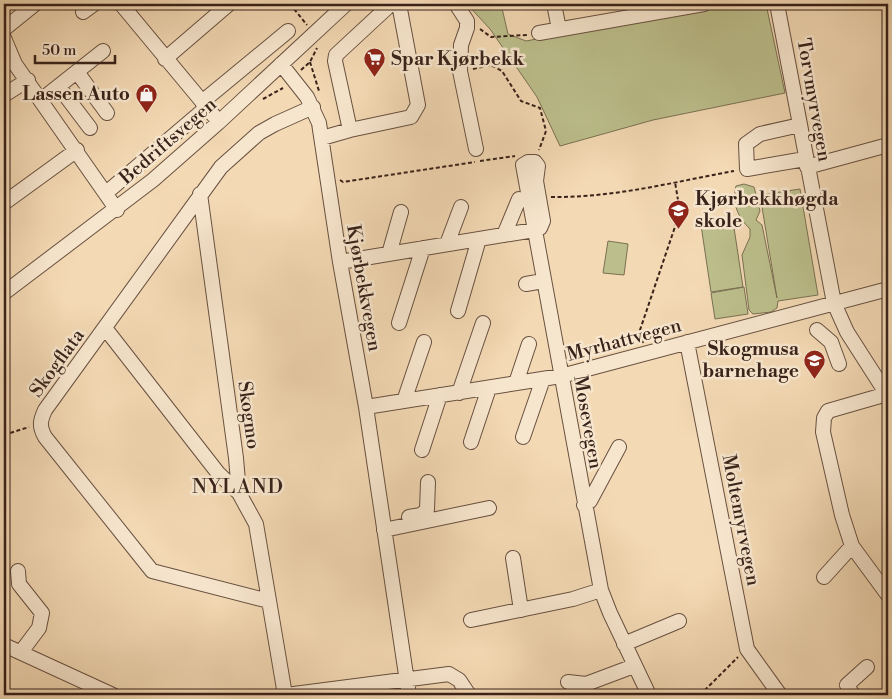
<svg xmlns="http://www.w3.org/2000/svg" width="892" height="699" font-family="'Libre Bodoni',serif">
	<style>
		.green { fill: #bcbf8c; stroke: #7a7053 }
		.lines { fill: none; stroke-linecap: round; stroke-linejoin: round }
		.minor-casing { stroke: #685040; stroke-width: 16 }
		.path { stroke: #39221a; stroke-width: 2; stroke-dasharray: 4 2.5; stroke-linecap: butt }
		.minor { stroke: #f7e6ce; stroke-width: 14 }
		.labels { text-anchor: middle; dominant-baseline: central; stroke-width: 5; stroke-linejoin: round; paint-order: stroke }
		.poi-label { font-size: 19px; font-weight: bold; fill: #39221a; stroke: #f7e6ce; text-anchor: start }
		.street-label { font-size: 19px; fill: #39221a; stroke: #f7e6ce }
		.neighbourhood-label { font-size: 20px; letter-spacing: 1px; fill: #39221a; stroke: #f7e6ce }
	</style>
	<rect width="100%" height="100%" fill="#f3d9b4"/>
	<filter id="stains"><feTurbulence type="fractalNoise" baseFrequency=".004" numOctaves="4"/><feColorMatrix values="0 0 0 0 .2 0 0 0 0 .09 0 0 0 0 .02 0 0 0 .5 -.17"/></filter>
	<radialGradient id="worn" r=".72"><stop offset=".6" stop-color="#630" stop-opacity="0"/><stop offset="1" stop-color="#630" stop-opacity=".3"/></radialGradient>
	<path class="green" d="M 467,4 L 501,4 L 508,34 L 526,41 L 725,4 L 766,4 L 785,93 L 653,120 L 560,146 L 537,97 L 490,29 Z
		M 744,184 L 754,187 L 760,211 L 756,220 L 762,225 L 777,298 L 760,195 L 800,189 L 818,295 L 778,301 L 777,308 L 771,312 L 753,314 L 749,310 L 742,255 L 750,237 L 750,229 C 738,217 732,205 736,186 Z
		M 733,221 L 743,287 L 711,292 L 701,225 Z
		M 608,241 L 628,244 L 624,275 L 603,273 Z
		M 744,287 L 748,314 L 715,319 L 711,293 Z"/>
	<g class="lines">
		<defs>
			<path id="minor" d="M 121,4 L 219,122
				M 456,4 L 467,21 L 467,28 L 461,45 L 460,71 L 476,149
				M 554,4 L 559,29
				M 777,4 L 834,303 L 847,332 L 888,396
				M 83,12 L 94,4
				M 4,29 L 35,4
				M 539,33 L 704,4
				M 4,38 L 15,64 L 117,210
				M 165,59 L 229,4
				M 281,64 L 307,97 L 319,123 L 340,262 L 366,407 L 409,695
				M 77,72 L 107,113
				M 59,87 L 90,128
				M 4,95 L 28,80
				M 41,100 L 103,51
				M 202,102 L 288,31
				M 800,125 L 760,134 L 746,144 L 747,169 L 805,159
				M 350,130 L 411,117 L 418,105 L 399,4
				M 322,138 L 350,130 L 335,61 L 336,55 L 391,4
				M 807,167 L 888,145
				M 106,193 L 207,107
				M 200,194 L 236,458 L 239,493 L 256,524 L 285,695
				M 4,203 L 77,150
				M 504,235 L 519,199
				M 447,244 L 461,207
				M 389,254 L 401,212
				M 340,262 L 534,230 L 540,228 L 543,221 L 536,181 L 538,166 L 535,162 L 528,162 L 523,165 L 601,590 L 610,613 L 649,695
				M 526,284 L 543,281
				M 4,293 L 153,180 L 219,122 L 346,4
				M 458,311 L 479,239
				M 399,323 L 423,248
				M 105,328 L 218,473 L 239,493
				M 817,330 L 831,342 L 839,364
				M 687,342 L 747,649 L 780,695
				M 516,383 L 529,344
				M 459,393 L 483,323
				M 887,394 L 828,411 L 824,418 L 823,432 L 842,515 L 852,546 L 888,595
				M 404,401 L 424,342
				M 366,407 L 561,376 L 888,289
				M 523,437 L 543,379
				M 471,442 L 489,388
				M 422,450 L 440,395
				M 584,505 L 590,501 L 619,447
				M 409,517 L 421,515 L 427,510 L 428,482
				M 384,530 L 489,508
				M 513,558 L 521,610
				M 18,571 L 19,584 L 42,613 L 39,628 L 21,652
				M 824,577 L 852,546
				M 269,601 L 152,571 L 45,437 C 39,426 40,421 45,410 L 221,167 L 259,133 L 275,124 L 313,107
				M 471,620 L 573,599 L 601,590
				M 624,644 L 679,621
				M 4,645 L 113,695
				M 568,682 L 586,684 L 634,666
				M 286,695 L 449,674 L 459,680 L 469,695
				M 853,695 L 847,685 L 867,667"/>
		</defs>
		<use href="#minor" class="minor-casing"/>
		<path class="path" d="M 290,4 L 307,25
			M 480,29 L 491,37 L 527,35
			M 310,62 L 319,91
			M 473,69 L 491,65 L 502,71 L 521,101 L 540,108 L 546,131 L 539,150
			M 301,70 L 310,62 L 317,48
			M 263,99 L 283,88
			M 480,161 L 515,156
			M 340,180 L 343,182 L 475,162
			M 551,197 C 613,198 674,182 734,171
			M 643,343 L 640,330 L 680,212 L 675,182
			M 4,435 L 29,427
			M 700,695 L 738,657"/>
		<use href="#minor" class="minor"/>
	</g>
	<defs>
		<symbol id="supermarket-pin" viewBox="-11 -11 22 30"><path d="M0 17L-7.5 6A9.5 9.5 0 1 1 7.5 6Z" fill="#8f2418" stroke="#f7e6ce"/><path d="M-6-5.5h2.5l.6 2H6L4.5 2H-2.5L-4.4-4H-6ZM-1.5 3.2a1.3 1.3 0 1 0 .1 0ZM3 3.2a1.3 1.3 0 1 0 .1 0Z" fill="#fff"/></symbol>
		<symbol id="shop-pin" viewBox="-11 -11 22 30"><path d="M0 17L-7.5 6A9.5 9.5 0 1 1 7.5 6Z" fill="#8f2418" stroke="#f7e6ce"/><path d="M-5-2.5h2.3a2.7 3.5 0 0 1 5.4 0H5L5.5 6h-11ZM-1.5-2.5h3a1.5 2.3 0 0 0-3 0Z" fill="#fff"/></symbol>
		<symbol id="school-pin" viewBox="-11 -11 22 30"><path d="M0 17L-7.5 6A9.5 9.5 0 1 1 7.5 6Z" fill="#8f2418" stroke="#f7e6ce"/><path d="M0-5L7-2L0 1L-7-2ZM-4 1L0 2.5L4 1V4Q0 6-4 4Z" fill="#fff"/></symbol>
	</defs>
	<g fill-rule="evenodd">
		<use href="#supermarket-pin" x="362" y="46" width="25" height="34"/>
		<use href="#shop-pin" x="134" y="82" width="25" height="34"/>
		<use href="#school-pin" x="666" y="198" width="25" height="34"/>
		<use href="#school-pin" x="802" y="348" width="25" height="34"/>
	</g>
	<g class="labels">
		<g class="poi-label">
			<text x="391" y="59">Spar Kjørbekk</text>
			<text x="130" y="94" text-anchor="end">Lassen Auto</text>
			<text x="695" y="199">Kjørbekkhøgda<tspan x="695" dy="22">skole</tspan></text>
			<text x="799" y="349" text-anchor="end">Skogmusa<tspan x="799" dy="22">barnehage</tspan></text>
		</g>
		<g class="street-label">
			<text transform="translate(814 100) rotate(80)">Torvmyrvegen</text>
			<text transform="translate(168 141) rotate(-41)">Bedriftsvegen</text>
			<text transform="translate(364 288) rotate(80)">Kjørbekkvegen</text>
			<text transform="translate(624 340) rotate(-15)">Myrhattvegen</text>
			<text transform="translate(57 363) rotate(-54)">Skogflata</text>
			<text transform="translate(249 415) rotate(82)">Skogmo</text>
			<text transform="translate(588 422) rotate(80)">Mosevegen</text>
			<text transform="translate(741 520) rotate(79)">Moltemyrvegen</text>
		</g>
		<g class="neighbourhood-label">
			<text x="238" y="487">NYLAND</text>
		</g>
	</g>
	<rect width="892" height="699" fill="none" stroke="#f3d9b4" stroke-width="20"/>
	<rect x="5" y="5" width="882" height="689" fill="none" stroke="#39221a" stroke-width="2.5"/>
	<rect x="10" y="10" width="872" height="679" fill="none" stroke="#39221a"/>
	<path d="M35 55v8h80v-8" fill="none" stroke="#39221a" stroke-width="2.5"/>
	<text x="42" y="55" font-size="15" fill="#39221a" stroke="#f7e6ce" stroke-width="4" paint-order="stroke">50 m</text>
	<rect width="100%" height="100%" filter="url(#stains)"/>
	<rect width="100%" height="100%" fill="url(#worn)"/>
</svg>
